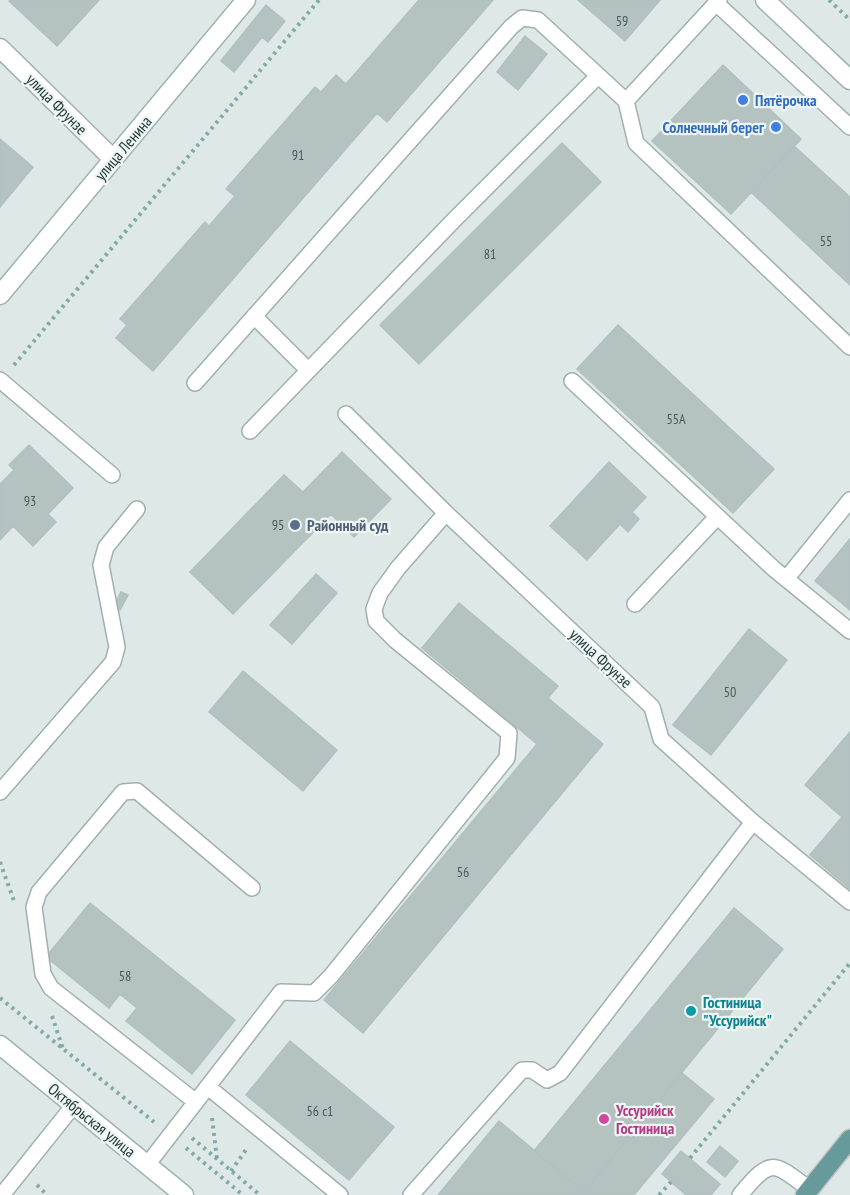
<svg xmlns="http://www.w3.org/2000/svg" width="850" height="1195" font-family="'PT Sans Narrow',sans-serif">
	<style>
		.building { fill: #b4c3c0; stroke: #b1c1bf; stroke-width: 1.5 }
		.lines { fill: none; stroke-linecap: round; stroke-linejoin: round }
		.lane-casing { stroke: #a2afaf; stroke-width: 18 }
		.street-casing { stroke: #a2afaf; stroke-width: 21 }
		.secondary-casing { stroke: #9fb3b1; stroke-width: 21 }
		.primary-casing { stroke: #bcc3c3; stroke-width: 21 }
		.path { stroke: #81aaa8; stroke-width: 4; stroke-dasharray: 3 4.5; stroke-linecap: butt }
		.lane { stroke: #fff; stroke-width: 15 }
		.street { stroke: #fff; stroke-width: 18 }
		.secondary { stroke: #fff; stroke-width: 18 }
		.primary { stroke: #669a9b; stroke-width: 18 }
		.shop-dot { fill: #3f7fe0; stroke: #eef6f4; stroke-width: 2 }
		.service-dot { fill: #5c6f8a; stroke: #eef6f4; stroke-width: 2 }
		.culture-dot { fill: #0f9aa8; stroke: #eef6f4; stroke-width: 2 }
		.hotel-dot { fill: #d1479c; stroke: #eef6f4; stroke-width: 2 }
		.labels { text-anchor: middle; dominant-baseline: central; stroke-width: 4.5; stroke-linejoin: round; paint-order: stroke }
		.number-label { font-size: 14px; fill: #465a59 }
		.shop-label { font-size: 16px; font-weight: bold; fill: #366cbe; stroke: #eef6f4; text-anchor: start }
		.street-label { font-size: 16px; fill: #213737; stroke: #eef6f4 }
		.service-label { font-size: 16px; font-weight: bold; fill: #4e5e75; stroke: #eef6f4; text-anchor: start }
		.culture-label { font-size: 16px; font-weight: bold; fill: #0d838f; stroke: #eef6f4; text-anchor: start }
		.hotel-label { font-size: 16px; font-weight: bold; fill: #b23c85; stroke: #eef6f4; text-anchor: start }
	</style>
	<rect width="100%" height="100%" fill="#dee8e7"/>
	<path class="building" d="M 10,0 L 99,0 L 57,46 L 9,1 Z
		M 419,0 L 493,0 L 387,122 L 377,113 L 153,371 L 116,338 L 127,325 L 120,319 L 205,222 L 209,226 L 235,196 L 226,189 L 315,87 L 321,92 L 336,75 L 346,84 Z
		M 578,0 L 660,0 L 625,41 Z
		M 266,5 L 285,21 L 268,42 L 262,37 L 234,72 L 221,61 Z
		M 525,36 L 547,54 L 518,90 L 497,72 Z
		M 723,65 L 801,139 L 731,214 L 652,141 Z
		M 0,139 L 33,167 L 0,207 Z
		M 562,143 L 601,182 L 419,364 L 380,325 Z
		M 794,146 L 850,197 L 850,285 L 751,192 Z
		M 618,325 L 774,469 L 733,513 L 577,369 Z
		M 29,445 L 73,488 L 48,514 L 56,522 L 33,546 L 13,526 L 0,540 L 0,484 L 14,470 L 9,465 Z
		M 342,452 L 391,499 L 354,537 L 331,514 L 233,614 L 190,572 L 284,475 L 303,492 Z
		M 609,462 L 646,497 L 632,512 L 639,519 L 628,532 L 620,524 L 587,560 L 550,526 Z
		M 850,539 L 850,610 L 815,581 Z
		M 316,574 L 337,593 L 292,644 L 270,625 Z
		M 121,592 L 128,595 L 120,610 L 114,606 Z
		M 459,603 L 558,686 L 548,698 L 603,744 L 363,1033 L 324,1000 L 537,744 L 422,648 Z
		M 749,629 L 787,660 L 711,755 L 673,725 Z
		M 243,671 L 337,750 L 303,791 L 209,712 Z
		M 850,732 L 850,889 L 810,855 L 842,817 L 805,785 Z
		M 90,903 L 235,1020 L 192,1074 L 126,1021 L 137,1008 L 120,994 L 109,1008 L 46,957 Z
		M 734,908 L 783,949 L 584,1192 L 534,1151 Z
		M 290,1041 L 394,1127 L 349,1180 L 246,1095 Z
		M 682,1073 L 714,1099 L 634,1195 L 438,1195 L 499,1121 L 584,1192 Z
		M 720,1146 L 738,1161 L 725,1177 L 707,1162 Z
		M 681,1151 L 720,1184 L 711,1195 L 686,1195 L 662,1174 Z"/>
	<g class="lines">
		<defs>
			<path id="lane" d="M 716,3 L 850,127
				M 626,101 L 636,143 L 850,347
				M 254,316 L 308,370
				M 0,380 L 112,475
				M 572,381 L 774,569 L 850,631
				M 195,383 L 511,27 L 522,18 L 538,20 L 626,101 L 719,0
				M 346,414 L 446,513 L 652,707 L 661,739 L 753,822 L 850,902
				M 250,431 L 454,220 L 598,76
				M 786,579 L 850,500
				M 635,604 L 717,517
				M 0,792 L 113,662 L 117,647 L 101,565 L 106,547 L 137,509
				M 208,1087 L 340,1195
				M 196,1102 L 51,988 L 43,974 L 34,907 L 39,892 L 123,792 L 137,791 L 252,888
				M 147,1165 L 281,992 L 314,993 L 331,976 L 507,758 L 509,733 L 395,640 L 376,621 L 374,609 L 380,593 L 398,568 L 446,513
				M 2,1195 L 74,1105
				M 411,1195 L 522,1070 L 532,1070 L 547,1080 L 560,1073 L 753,822
				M 740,1195 C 771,1158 772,1161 809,1189"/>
			<path id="street" d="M 0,48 L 113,159"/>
			<path id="secondary" d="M 765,0 L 850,80
				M 0,295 L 246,0
				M 0,1045 L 184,1195"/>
			<path id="primary" d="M 805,1195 L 850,1139"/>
		</defs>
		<use href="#lane" class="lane-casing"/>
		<use href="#street" class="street-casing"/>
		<use href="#secondary" class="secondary-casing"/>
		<use href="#primary" class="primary-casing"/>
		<path class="path" d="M 829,0 L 850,20
			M 14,365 L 319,0
			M 0,862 L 14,901
			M 0,998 L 154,1122
			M 52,1016 L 63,1049
			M 212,1118 L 217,1159
			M 192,1138 L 260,1195
			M 186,1148 L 243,1195
			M 690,1158 L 850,963
			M 231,1171 L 248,1147
			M 37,1185 L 47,1195
			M 659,1195 L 671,1182"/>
		<use href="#lane" class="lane"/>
		<use href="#street" class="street"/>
		<use href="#secondary" class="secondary"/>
		<use href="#primary" class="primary"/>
	</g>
	<g class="shop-dot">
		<circle cx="743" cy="100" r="6"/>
		<circle cx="776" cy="127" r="6"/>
	</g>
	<circle class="service-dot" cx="295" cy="525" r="6"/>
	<circle class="culture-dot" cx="691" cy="1011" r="6"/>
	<circle class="hotel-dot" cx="604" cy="1119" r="6"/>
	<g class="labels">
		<g class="number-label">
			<text x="622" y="21">59</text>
			<text x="298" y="155">91</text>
			<text x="826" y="241">55</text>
			<text x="490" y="254">81</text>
			<text x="676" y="419">55А</text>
			<text x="30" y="501">93</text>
			<text x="278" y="525">95</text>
			<text x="730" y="692">50</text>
			<text x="463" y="872">56</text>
			<text x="125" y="976">58</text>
			<text x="320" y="1111">56 с1</text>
		</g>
		<g class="shop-label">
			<text x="755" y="100">Пятёрочка</text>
			<text x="764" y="127" text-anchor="end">Солнечный берег</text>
		</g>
		<g class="street-label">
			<text transform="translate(57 104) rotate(45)">улица Фрунзе</text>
			<text transform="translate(123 148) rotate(-50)">улица Ленина</text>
			<text transform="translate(601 658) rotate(43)">улица Фрунзе</text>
			<text transform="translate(92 1120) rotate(39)">Октябрьская улица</text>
		</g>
		<g class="service-label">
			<text x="307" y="525">Районный суд</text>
		</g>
		<g class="culture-label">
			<text x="703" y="1002">Гостиница<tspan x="703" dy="18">"Уссурийск"</tspan></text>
		</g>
		<g class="hotel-label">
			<text x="616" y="1110">Уссурийск<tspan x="616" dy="18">Гостиница</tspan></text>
		</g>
	</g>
</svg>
